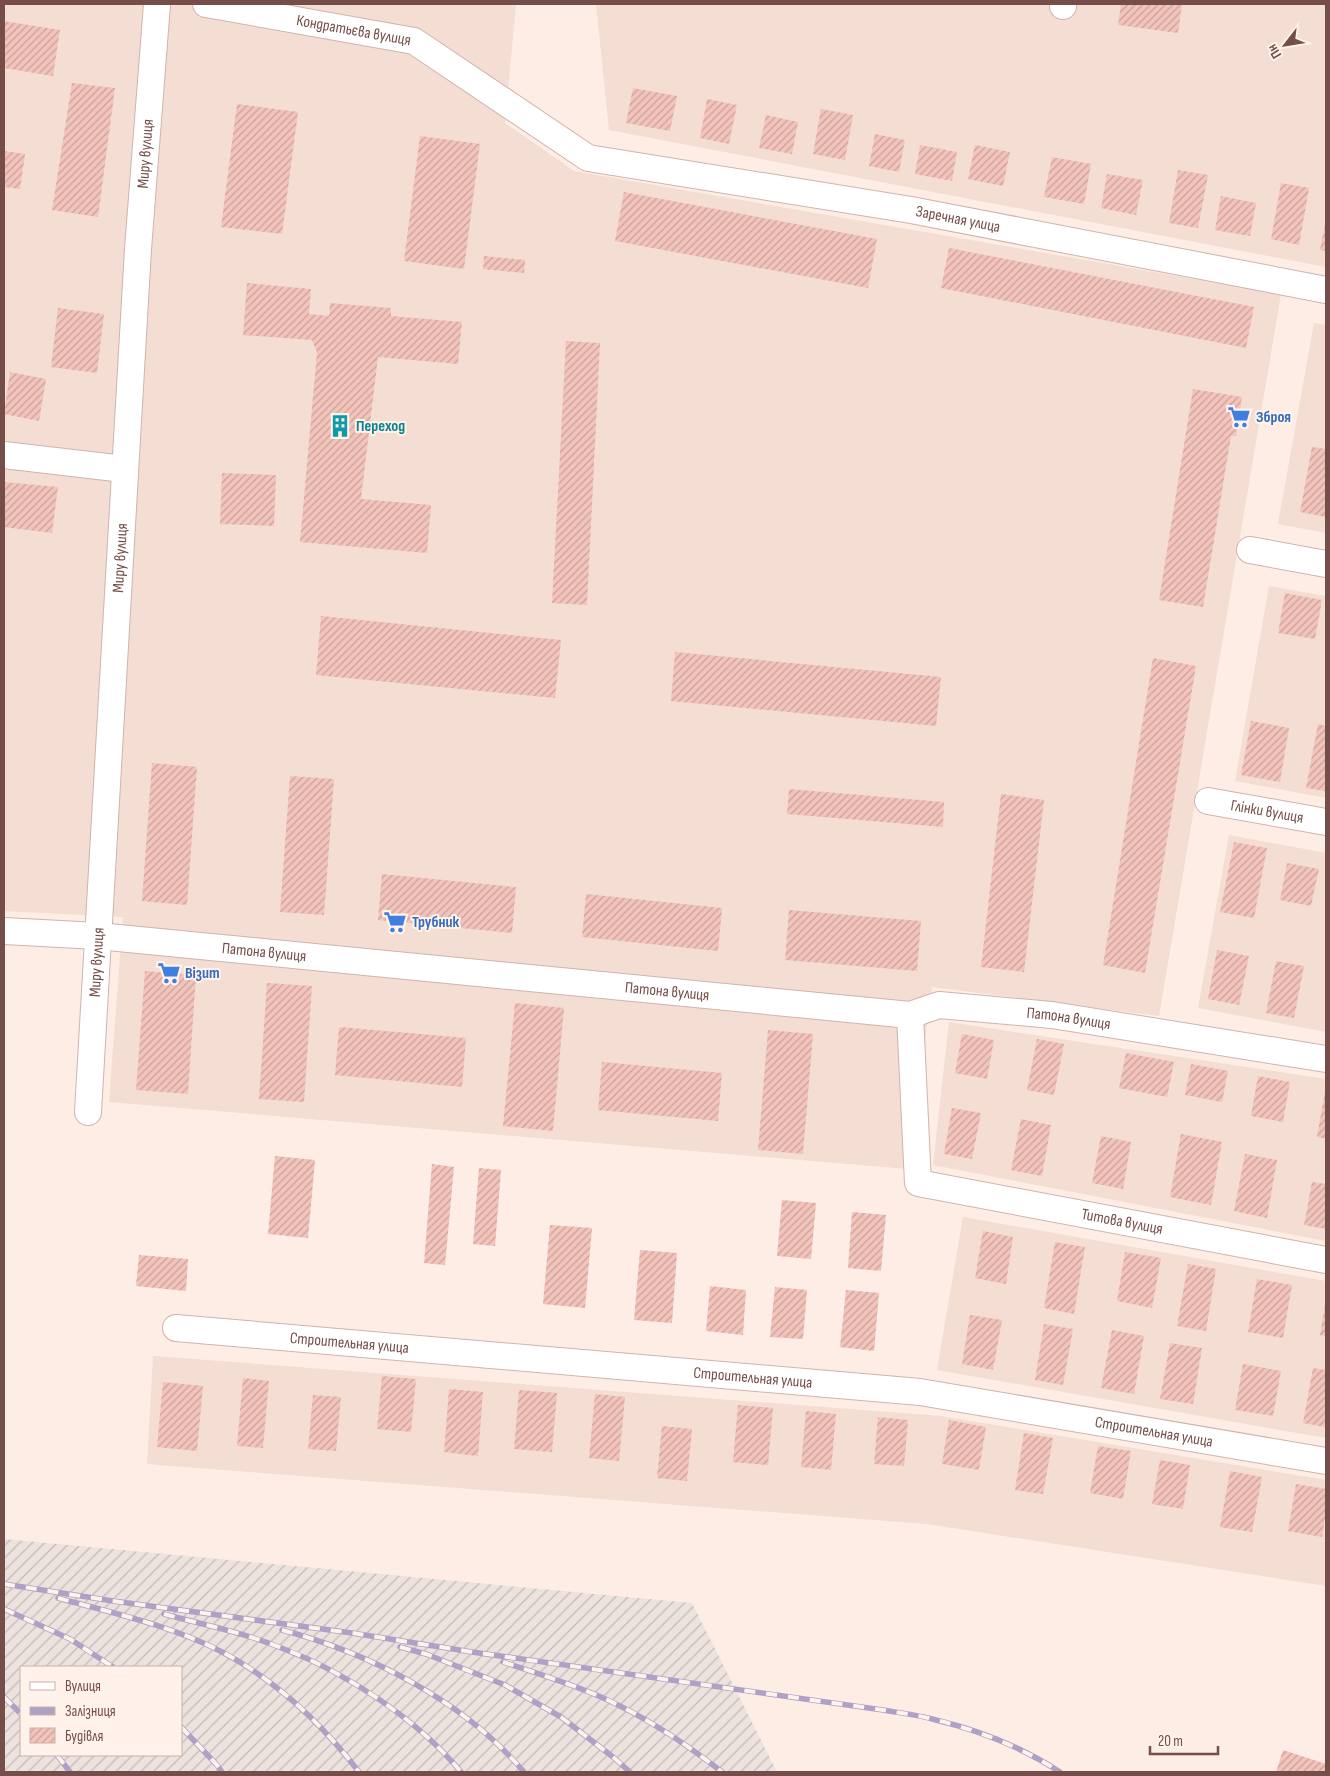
<svg xmlns="http://www.w3.org/2000/svg" width="1330" height="1776" font-family="'Sofia Sans Condensed',sans-serif">
	<style>
		.residential { fill: #f4ddd2 }
		.industrial { fill: url(#industrial-furrows); fill-rule: evenodd }
		.building { fill: url(#building-hatch) }
		.lines { fill: none; stroke-linecap: round; stroke-linejoin: round }
		.minor-casing { stroke: #d0b4ad; stroke-width: 28 }
		.minor { stroke: #fff; stroke-width: 26 }
		.rail-casing { stroke: #ada2c6; stroke-width: 5.5 }
		.rail { stroke: #fff2ea; stroke-width: 4; stroke-dasharray: 11; stroke-linecap: butt }
		.labels { text-anchor: middle; dominant-baseline: central; stroke-width: 4; stroke-linejoin: round; paint-order: stroke }
		.street-label { font-size: 16px; fill: #764e49; stroke: #fff2ea }
		.shop-label { font-size: 16px; font-weight: bold; fill: #366cbe; stroke: #fff2ea; text-anchor: start }
		.culture-label { font-size: 16px; font-weight: bold; fill: #0d838f; stroke: #fff2ea; text-anchor: start }
	</style>
	<defs>
		<pattern id="industrial-furrows" width="10" height="10" patternUnits="userSpaceOnUse" patternTransform="scale(1.25)"><rect width="10" height="10" fill="#ece2de"/><path d="M-1 1l2-2M0 10L10 0M9 11l2-2" fill="none" stroke="#c4b9b6"/></pattern>
		<pattern id="building-hatch" width="6" height="6" patternUnits="userSpaceOnUse" patternTransform="scale(1.25)"><rect width="6" height="6" fill="#f3c4bb"/><path d="M-1 1l2-2M0 6l6-6M5 7l2-2" fill="none" stroke="#c9a19a"/></pattern>
	</defs>
	<rect width="100%" height="100%" fill="#fdede4"/>
	<path class="residential" d="M 4,4 L 516,4 L 505,123 L 574,171 L 1281,294 L 1159,1016 L 932,987 L 908,1169 L 109,1102 L 123,917 L 4,911 Z
		M 596,4 L 1326,4 L 1326,267 L 609,130 Z
		M 1314,323 L 1326,325 L 1326,533 L 1278,524 Z
		M 1269,586 L 1326,596 L 1326,798 L 1235,781 Z
		M 1229,835 L 1326,853 L 1326,1032 L 1198,1008 Z
		M 949,1022 L 1326,1079 L 1326,1241 L 933,1165 Z
		M 963,1217 L 1326,1281 L 1326,1438 L 937,1370 Z
		M 153,1356 L 941,1416 L 1326,1480 L 1326,1586 L 927,1524 L 147,1464 Z"/>
	<path class="industrial" d="M 4,1539 L 692,1603 L 777,1772 L 4,1772 ZM 21,1667 L 181,1667 L 181,1755 L 21,1755 Z"/>
	<path class="building" d="M 1121,4 L 1182,4 L 1178,33 L 1118,25 Z
		M 4,21 L 60,30 L 53,76 L 4,68 Z
		M 72,83 L 115,88 L 98,217 L 52,210 Z
		M 633,88 L 677,96 L 670,131 L 626,123 Z
		M 707,99 L 737,105 L 729,144 L 700,138 Z
		M 237,104 L 298,112 L 282,234 L 221,227 Z
		M 821,109 L 853,115 L 845,160 L 813,154 Z
		M 766,115 L 798,122 L 792,154 L 759,148 Z
		M 875,134 L 905,140 L 899,172 L 869,166 Z
		M 420,136 L 480,144 L 464,269 L 404,261 Z
		M 920,145 L 957,152 L 952,181 L 915,174 Z
		M 975,145 L 1010,152 L 1003,186 L 968,179 Z
		M 4,151 L 25,154 L 20,189 L 4,187 Z
		M 1052,157 L 1091,164 L 1084,204 L 1044,197 Z
		M 1178,170 L 1208,175 L 1198,228 L 1169,223 Z
		M 1107,174 L 1143,180 L 1136,215 L 1101,208 Z
		M 1281,183 L 1309,188 L 1299,245 L 1271,239 Z
		M 624,192 L 877,239 L 868,288 L 615,241 Z
		M 1221,196 L 1256,203 L 1250,236 L 1215,230 Z
		M 1325,224 L 1326,224 L 1326,251 L 1320,250 Z
		M 949,248 L 1254,307 L 1246,348 L 941,288 Z
		M 484,256 L 525,260 L 524,273 L 483,269 Z
		M 247,283 L 311,289 L 309,314 L 329,316 L 330,303 L 391,308 L 391,316 L 462,322 L 458,364 L 378,357 L 361,499 L 431,505 L 427,553 L 300,542 L 317,352 L 312,340 L 243,335 Z
		M 58,308 L 104,314 L 97,373 L 51,367 Z
		M 566,341 L 600,343 L 587,605 L 552,603 Z
		M 10,372 L 46,379 L 39,421 L 4,414 Z
		M 1193,389 L 1242,397 L 1236,436 L 1231,436 L 1203,607 L 1159,600 Z
		M 1312,447 L 1326,449 L 1326,517 L 1300,512 Z
		M 222,473 L 276,475 L 274,526 L 220,524 Z
		M 4,482 L 58,487 L 52,533 L 4,527 Z
		M 1285,593 L 1322,600 L 1315,639 L 1278,633 Z
		M 321,616 L 561,640 L 555,698 L 316,675 Z
		M 675,652 L 941,677 L 936,726 L 671,701 Z
		M 1153,658 L 1196,666 L 1145,973 L 1103,965 Z
		M 1251,721 L 1289,728 L 1280,782 L 1241,775 Z
		M 1318,724 L 1326,726 L 1326,791 L 1306,788 Z
		M 152,763 L 197,767 L 187,905 L 142,901 Z
		M 290,776 L 334,779 L 324,915 L 280,912 Z
		M 789,789 L 944,802 L 943,827 L 787,814 Z
		M 1001,794 L 1044,800 L 1024,972 L 981,967 Z
		M 1234,842 L 1267,848 L 1254,918 L 1220,912 Z
		M 1287,863 L 1319,869 L 1311,906 L 1280,900 Z
		M 382,874 L 516,887 L 512,933 L 378,920 Z
		M 586,894 L 722,908 L 718,951 L 582,937 Z
		M 789,910 L 921,921 L 917,971 L 785,960 Z
		M 1217,950 L 1249,956 L 1239,1005 L 1208,999 Z
		M 1276,961 L 1304,966 L 1294,1018 L 1266,1013 Z
		M 145,971 L 196,975 L 188,1094 L 136,1090 Z
		M 267,983 L 312,986 L 304,1102 L 259,1099 Z
		M 515,1003 L 564,1008 L 553,1131 L 503,1126 Z
		M 339,1027 L 466,1038 L 462,1087 L 335,1075 Z
		M 768,1030 L 813,1034 L 803,1154 L 758,1150 Z
		M 962,1034 L 994,1040 L 987,1079 L 955,1073 Z
		M 1037,1039 L 1064,1044 L 1054,1095 L 1027,1090 Z
		M 1126,1053 L 1174,1062 L 1167,1097 L 1119,1088 Z
		M 602,1062 L 722,1073 L 718,1121 L 598,1110 Z
		M 1191,1064 L 1228,1071 L 1222,1102 L 1185,1095 Z
		M 1258,1076 L 1290,1082 L 1283,1122 L 1251,1116 Z
		M 1325,1091 L 1326,1091 L 1326,1139 L 1317,1137 Z
		M 952,1108 L 981,1113 L 972,1159 L 944,1154 Z
		M 1021,1119 L 1051,1125 L 1042,1176 L 1011,1170 Z
		M 1181,1134 L 1222,1142 L 1211,1205 L 1170,1197 Z
		M 1101,1136 L 1131,1142 L 1123,1189 L 1092,1183 Z
		M 1245,1154 L 1277,1160 L 1267,1218 L 1234,1211 Z
		M 275,1156 L 315,1160 L 308,1238 L 268,1234 Z
		M 432,1164 L 454,1167 L 445,1265 L 424,1263 Z
		M 479,1168 L 501,1170 L 495,1246 L 473,1244 Z
		M 1312,1182 L 1326,1184 L 1326,1229 L 1304,1225 Z
		M 782,1200 L 816,1203 L 811,1259 L 777,1256 Z
		M 852,1212 L 886,1215 L 881,1271 L 848,1268 Z
		M 550,1225 L 592,1228 L 585,1308 L 543,1304 Z
		M 983,1231 L 1013,1237 L 1006,1284 L 975,1278 Z
		M 1055,1242 L 1085,1247 L 1074,1314 L 1044,1308 Z
		M 640,1250 L 677,1253 L 672,1323 L 634,1320 Z
		M 1125,1252 L 1161,1258 L 1152,1308 L 1117,1301 Z
		M 139,1255 L 188,1259 L 186,1291 L 136,1286 Z
		M 1188,1264 L 1216,1269 L 1206,1331 L 1177,1326 Z
		M 1257,1279 L 1292,1285 L 1283,1338 L 1248,1332 Z
		M 710,1286 L 746,1290 L 743,1335 L 706,1331 Z
		M 775,1287 L 807,1290 L 803,1339 L 770,1337 Z
		M 846,1290 L 879,1293 L 874,1351 L 840,1347 Z
		M 1325,1305 L 1326,1306 L 1326,1336 L 1320,1335 Z
		M 970,1315 L 1002,1320 L 993,1370 L 962,1364 Z
		M 1044,1324 L 1073,1329 L 1063,1385 L 1035,1380 Z
		M 1112,1330 L 1144,1336 L 1134,1394 L 1101,1388 Z
		M 1170,1343 L 1202,1348 L 1193,1404 L 1160,1399 Z
		M 1243,1364 L 1281,1371 L 1273,1416 L 1235,1410 Z
		M 1313,1368 L 1326,1370 L 1326,1427 L 1303,1423 Z
		M 382,1376 L 416,1379 L 411,1432 L 377,1429 Z
		M 243,1378 L 269,1381 L 263,1448 L 237,1446 Z
		M 163,1382 L 203,1386 L 197,1451 L 157,1447 Z
		M 449,1389 L 483,1392 L 478,1456 L 444,1452 Z
		M 519,1390 L 557,1393 L 552,1452 L 514,1449 Z
		M 595,1394 L 625,1397 L 619,1461 L 589,1458 Z
		M 313,1395 L 341,1397 L 336,1451 L 308,1449 Z
		M 738,1405 L 773,1408 L 768,1465 L 733,1462 Z
		M 806,1411 L 836,1414 L 831,1470 L 801,1467 Z
		M 878,1417 L 908,1420 L 904,1466 L 874,1464 Z
		M 949,1420 L 986,1427 L 979,1470 L 942,1464 Z
		M 662,1426 L 692,1429 L 687,1481 L 657,1478 Z
		M 1024,1433 L 1053,1438 L 1043,1494 L 1015,1490 Z
		M 1098,1446 L 1131,1451 L 1123,1499 L 1090,1493 Z
		M 1160,1460 L 1190,1465 L 1183,1509 L 1152,1504 Z
		M 1230,1471 L 1262,1477 L 1252,1532 L 1220,1527 Z
		M 1296,1484 L 1326,1489 L 1326,1512 L 1322,1537 L 1288,1531 Z
		M 1283,1750 L 1326,1764 L 1326,1772 L 1276,1772 Z"/>
	<g class="lines">
		<defs>
			<g id="minor">
				<path id="s1" d="M 206,4 L 414,41 L 588,158 L 911,210 L 1326,290"/>
				<path d="M 1063,4 L 1063,6"/>
				<path d="M 4,455 L 124,469"/>
				<path d="M 1250,550 L 1326,564"/>
				<path id="s2" d="M 1208,801 L 1326,822"/>
				<path id="s3" d="M 4,931 L 98,936 L 910,1015 L 939,1005 L 1052,1015 L 1326,1059"/>
				<path id="s4" d="M 910,1015 L 918,1183 L 1326,1260"/>
				<path id="s5" d="M 88,1112 L 138,249 L 157,4"/>
				<path id="s6" d="M 176,1328 L 920,1392 L 1326,1461"/>
			</g>
		</defs>
		<use href="#minor" class="minor-casing"/>
		<use href="#minor" class="minor"/>
		<defs>
			<path id="rail" d="M 4,1584 L 113,1601 L 352,1633 L 472,1652 L 883,1710 C 900,1713 919,1715 936,1720 C 978,1730 1023,1748 1060,1772
				M 58,1598 C 113,1613 173,1626 224,1653 C 278,1682 322,1724 359,1772
				M 4,1609 L 70,1639 L 113,1667
				M 164,1614 C 204,1625 246,1633 284,1649 C 347,1673 418,1720 461,1772
				M 282,1630 C 370,1653 465,1702 524,1772
				M 400,1647 L 426,1654 L 505,1685 L 561,1717 L 613,1757 L 630,1772
				M 503,1662 C 536,1673 569,1683 601,1697 C 644,1716 685,1743 722,1772
				M 4,1697 L 21,1714
				M 181,1727 L 217,1765 L 222,1772
				M 57,1755 L 70,1772"/>
		</defs>
		<use href="#rail" class="rail-casing"/>
		<use href="#rail" class="rail"/>
	</g>
	<defs>
		<symbol id="supermarket-bare" viewBox="-9 -9 18 18"><path d="M-6-5.5h2.5l.6 2H6L4.5 2H-2.5L-4.4-4H-6ZM-1.5 3.2a1.3 1.3 0 1 0 .1 0ZM3 3.2a1.3 1.3 0 1 0 .1 0Z" fill="#3f7fe0" stroke="#fff2ea" stroke-width="2.5" paint-order="stroke"/></symbol>
		<symbol id="building-bare" viewBox="-9 -9 18 18"><path d="M-4-6H4V6H1V3H-1V6H-4ZM-2.5-4.3h1.7v1.8h-1.7ZM.8-4.3h1.7v1.8H.8ZM-2.5-1h1.7V.8h-1.7ZM.8-1h1.7V.8H.8Z" fill="#0f9aa8" stroke="#fff2ea" stroke-width="2.5" paint-order="stroke"/></symbol>
	</defs>
	<g fill-rule="evenodd">
		<use href="#supermarket-bare" x="1223" y="401" width="32" height="32"/>
		<use href="#building-bare" x="324" y="410" width="32" height="32"/>
		<use href="#supermarket-bare" x="379" y="906" width="32" height="32"/>
		<use href="#supermarket-bare" x="153" y="957" width="32" height="32"/>
	</g>
	<g class="labels">
		<g class="street-label">
			<text stroke="none"><textPath href="#s1" startOffset="150">Кондратьєва вулиця</textPath></text>
			<text stroke="none"><textPath href="#s5" startOffset="960">Миру вулиця</textPath></text>
			<text stroke="none"><textPath href="#s1" startOffset="796">Заречная улица</textPath></text>
			<text stroke="none"><textPath href="#s5" startOffset="555">Миру вулиця</textPath></text>
			<text stroke="none"><textPath href="#s2" startOffset="60">Глінки вулиця</textPath></text>
			<text stroke="none"><textPath href="#s3" startOffset="261">Патона вулиця</textPath></text>
			<text stroke="none"><textPath href="#s5" startOffset="150">Миру вулиця</textPath></text>
			<text stroke="none"><textPath href="#s3" startOffset="666">Патона вулиця</textPath></text>
			<text stroke="none"><textPath href="#s3" startOffset="1071">Патона вулиця</textPath></text>
			<text stroke="none"><textPath href="#s4" startOffset="376">Титова вулиця</textPath></text>
			<text stroke="none"><textPath href="#s6" startOffset="174">Строительная улица</textPath></text>
			<text stroke="none"><textPath href="#s6" startOffset="579">Строительная улица</textPath></text>
			<text stroke="none"><textPath href="#s6" startOffset="984">Строительная улица</textPath></text>
		</g>
		<g class="shop-label">
			<text x="1256" y="417">Зброя</text>
			<text x="412" y="922">Трубник</text>
			<text x="185" y="973">Візит</text>
		</g>
		<g class="culture-label">
			<text x="356" y="426">Переход</text>
		</g>
	</g>
	<rect width="1330" height="1776" fill="none" stroke="#764e49" stroke-width="10"/>
	<rect x="20" y="1666" width="162" height="90" fill="#fff2ea" stroke="#c8b0aa"/>
	<rect x="30" y="1682" width="25" height="8" fill="#ffffff" stroke="#c8b0aa"/>
	<text x="65" y="1691" font-size="15" fill="#764e49">Вулиця</text>
	<rect x="30" y="1707" width="25" height="8" fill="#ada2c6" stroke="#c8b0aa"/>
	<text x="65" y="1716" font-size="15" fill="#764e49">Залізниця</text>
	<rect x="30" y="1728" width="25" height="15" fill="url(#building-hatch)" stroke="#c8b0aa"/>
	<text x="65" y="1741" font-size="15" fill="#764e49">Будівля</text>
	<g transform="translate(1285 45) rotate(239)" stroke="#fff2ea" stroke-width="4" paint-order="stroke">
	<path d="M0-4L9 19L0 12L-9 19Z" fill="#764e49"/>
	<text y="-8" font-size="14" font-weight="bold" text-anchor="middle" fill="#764e49">Пн</text>
	</g>
	<path d="M1150 1746v8h68v-8" fill="none" stroke="#764e49" stroke-width="2.5"/>
	<text x="1158" y="1746" font-size="15" fill="#764e49" stroke="#fff2ea" stroke-width="4" paint-order="stroke">20 m</text>
</svg>
